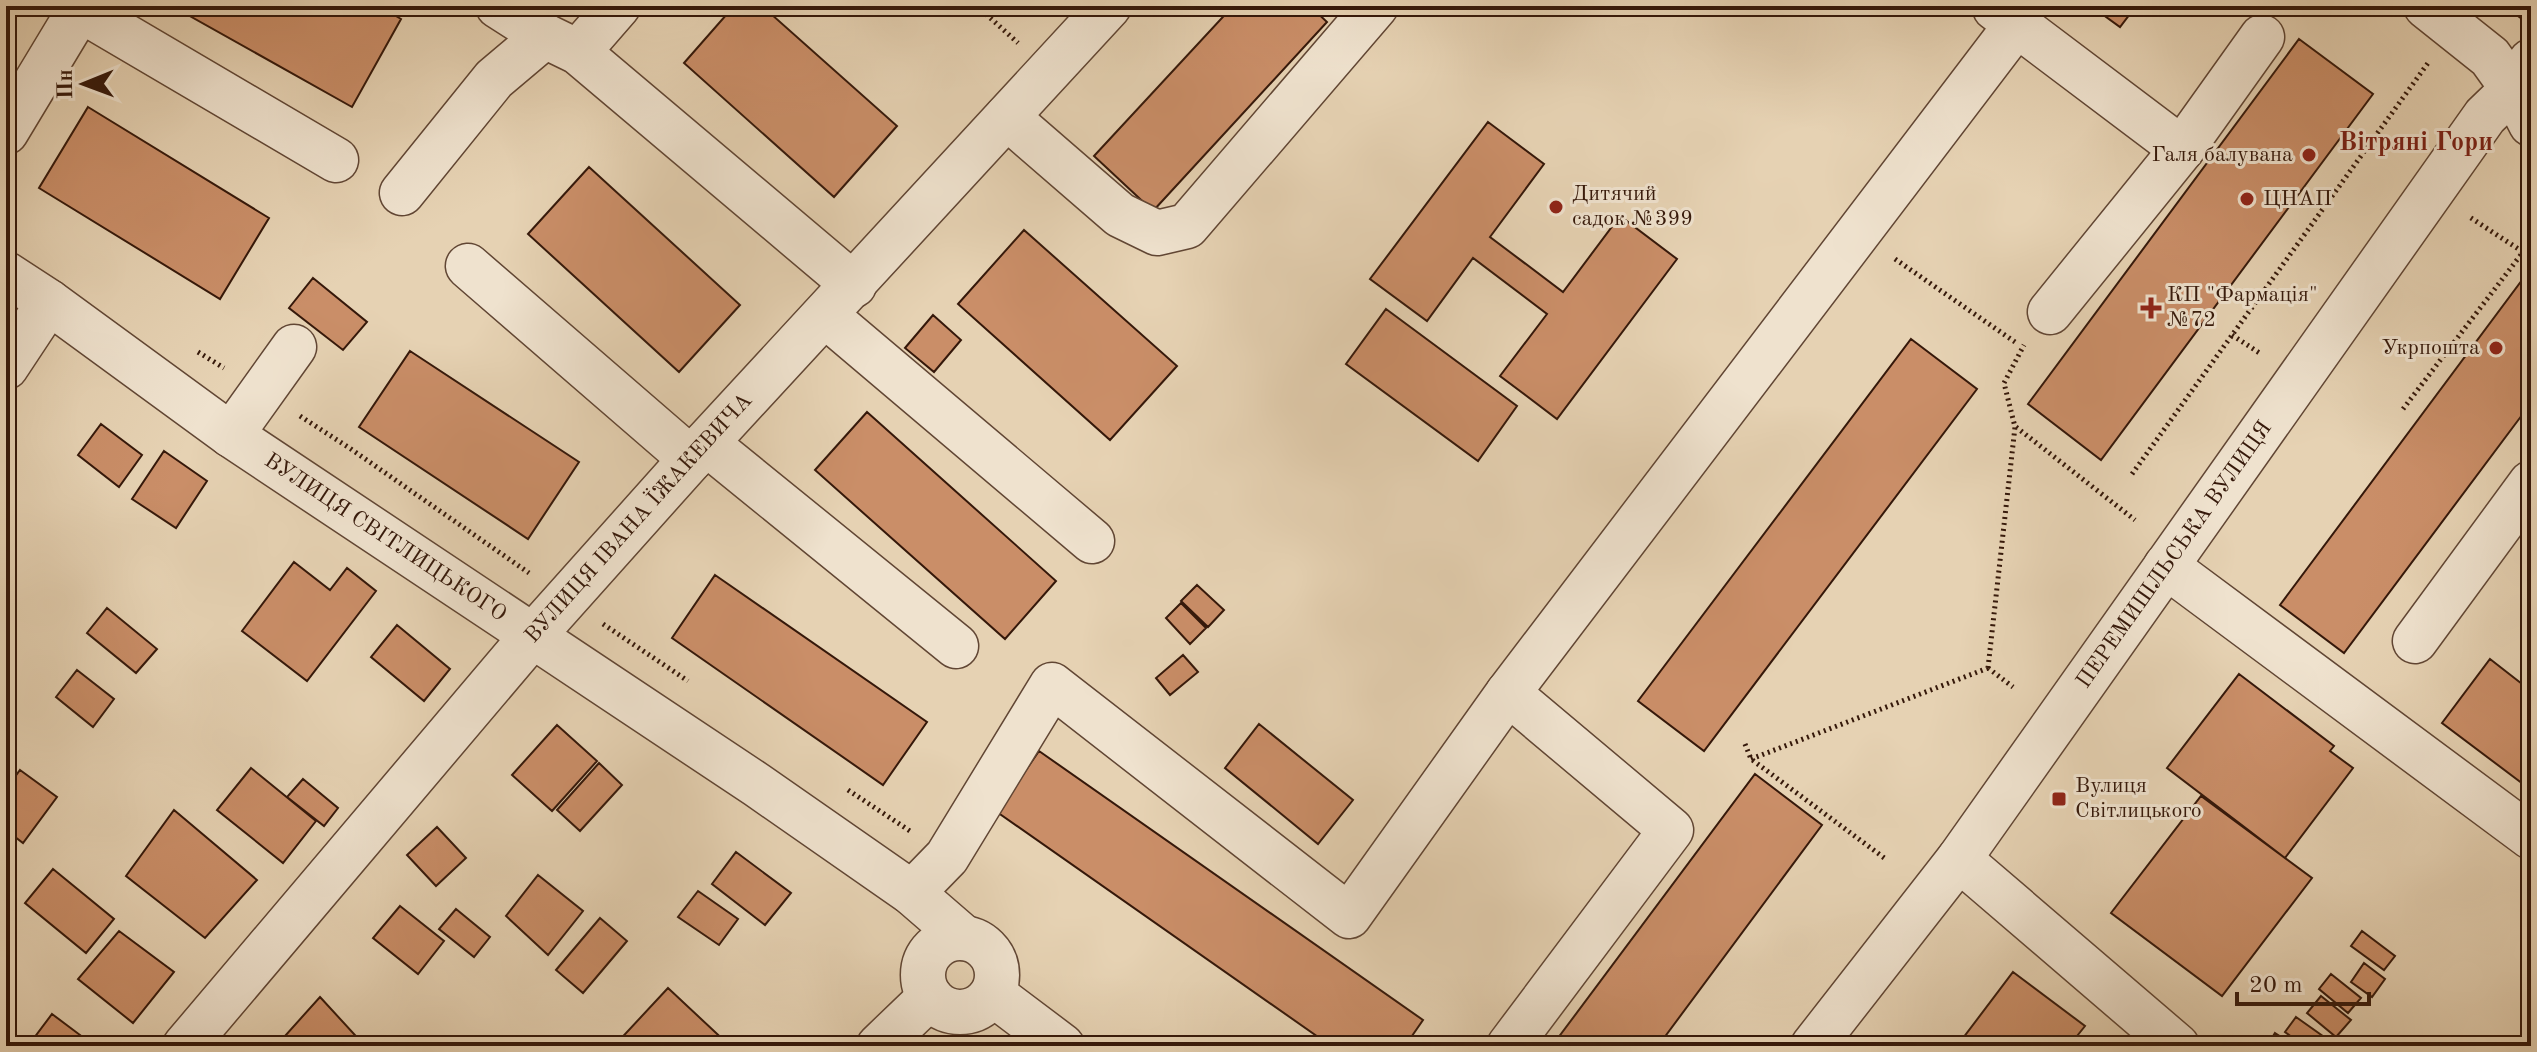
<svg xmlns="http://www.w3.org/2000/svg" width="2537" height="1052" font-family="'Old Standard TT',serif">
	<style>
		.building { fill: #ca8e68; stroke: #35180a; stroke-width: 2 }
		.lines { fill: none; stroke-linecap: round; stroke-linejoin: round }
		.minor-casing { stroke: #614634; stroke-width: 47 }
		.path { stroke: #35180a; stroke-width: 5; stroke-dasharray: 2 4; stroke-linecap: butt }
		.minor { stroke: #efe2ce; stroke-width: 44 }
		.poi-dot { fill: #8f2418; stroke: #efe2ce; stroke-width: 3 }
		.labels { text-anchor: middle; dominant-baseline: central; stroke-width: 6; stroke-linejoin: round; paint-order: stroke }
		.poi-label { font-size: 22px; fill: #35180a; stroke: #efe2ce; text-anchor: start }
		.street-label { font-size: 22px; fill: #35180a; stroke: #efe2ce }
		.quarter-label { font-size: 26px; font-weight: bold; fill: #7a1f14; stroke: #efe2ce }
	</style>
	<rect width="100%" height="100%" fill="#e6d2b3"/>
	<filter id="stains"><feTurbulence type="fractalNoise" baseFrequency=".0025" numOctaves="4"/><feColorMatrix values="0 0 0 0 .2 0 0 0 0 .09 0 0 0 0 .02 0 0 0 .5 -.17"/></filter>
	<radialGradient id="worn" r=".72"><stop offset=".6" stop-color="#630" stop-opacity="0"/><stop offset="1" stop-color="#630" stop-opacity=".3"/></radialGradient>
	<path class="building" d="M 172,6 L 379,6 L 401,19 L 352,107 Z
		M 734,6 L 762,6 L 897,126 L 834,197 L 684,63 Z
		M 1233,6 L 1310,6 L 1327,22 L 1153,211 L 1094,156 Z
		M 2091,6 L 2136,6 L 2120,27 Z
		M 2299,39 L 2373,94 L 2101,460 L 2028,404 Z
		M 88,107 L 269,218 L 220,299 L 39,188 Z
		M 1488,122 L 1544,164 L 1490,237 L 1563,292 L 1620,216 L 1677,259 L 1557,419 L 1500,376 L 1547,314 L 1473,258 L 1427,321 L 1370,279 Z
		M 589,167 L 740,305 L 679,372 L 528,234 Z
		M 1024,230 L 1177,366 L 1110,440 L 958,304 Z
		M 2531,268 L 2531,403 L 2344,653 L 2280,605 Z
		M 313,278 L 367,322 L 343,350 L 289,308 Z
		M 1386,309 L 1517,406 L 1478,461 L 1346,364 Z
		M 933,315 L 961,340 L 934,372 L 905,348 Z
		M 1911,339 L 1977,389 L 1704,751 L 1638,701 Z
		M 410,351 L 579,462 L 528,539 L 359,427 Z
		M 867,412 L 1056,581 L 1005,639 L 815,470 Z
		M 101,424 L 142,455 L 119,487 L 78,455 Z
		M 164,451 L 207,481 L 176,528 L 132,499 Z
		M 294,562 L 330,590 L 347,568 L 376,591 L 307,681 L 242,631 Z
		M 715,575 L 927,722 L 883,785 L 672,638 Z
		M 1197,585 L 1224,610 L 1208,627 L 1181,601 Z
		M 1181,603 L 1206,628 L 1190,644 L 1166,618 Z
		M 107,608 L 157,649 L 136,673 L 87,633 Z
		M 397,625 L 450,669 L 424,701 L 371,657 Z
		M 1183,655 L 1198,672 L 1170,695 L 1156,678 Z
		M 2490,659 L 2531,691 L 2531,790 L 2442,723 Z
		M 77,670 L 114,699 L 93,727 L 56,697 Z
		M 2239,674 L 2334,746 L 2330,751 L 2353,768 L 2285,858 L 2167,768 Z
		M 1259,724 L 1353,800 L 1318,844 L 1225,768 Z
		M 557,725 L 597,761 L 552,811 L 512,775 Z
		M 1039,751 L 1423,1020 L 1405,1046 L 1331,1046 L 997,812 Z
		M 599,763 L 622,785 L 580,831 L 557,810 Z
		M 251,768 L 316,821 L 283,863 L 217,810 Z
		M 20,770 L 57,797 L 23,843 L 6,830 L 6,789 Z
		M 1755,774 L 1822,825 L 1658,1046 L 1552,1046 Z
		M 303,779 L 338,808 L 324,826 L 287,797 Z
		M 2201,796 L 2312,878 L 2222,996 L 2111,913 Z
		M 174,810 L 257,880 L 205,938 L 126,876 Z
		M 437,827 L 466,858 L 436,886 L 407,855 Z
		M 736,852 L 791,893 L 765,925 L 712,884 Z
		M 53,869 L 114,919 L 86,953 L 25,903 Z
		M 538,875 L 583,911 L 548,955 L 506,916 Z
		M 698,891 L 738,919 L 719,945 L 678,917 Z
		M 400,906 L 444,941 L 418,974 L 373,938 Z
		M 456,909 L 490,937 L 474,957 L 439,929 Z
		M 600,918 L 627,941 L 583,993 L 556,970 Z
		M 119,931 L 174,972 L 133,1023 L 78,979 Z
		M 2362,931 L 2395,956 L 2384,970 L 2351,946 Z
		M 2364,963 L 2385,979 L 2372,997 L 2351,982 Z
		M 2013,972 L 2085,1026 L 2069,1046 L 1957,1046 Z
		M 2331,974 L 2361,998 L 2348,1013 L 2319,989 Z
		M 668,988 L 730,1046 L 614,1046 Z
		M 2321,996 L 2351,1020 L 2336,1037 L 2307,1013 Z
		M 320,997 L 365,1046 L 276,1046 Z
		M 52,1014 L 88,1041 L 83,1046 L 28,1046 Z
		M 2296,1017 L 2327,1039 L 2322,1046 L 2304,1046 L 2285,1032 Z
		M 2275,1033 L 2295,1046 L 2267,1046 Z"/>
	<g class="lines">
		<defs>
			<g id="minor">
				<path d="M 74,6 L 336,160"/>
				<path d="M 498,6 L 545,36 L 578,52 L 854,285"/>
				<path d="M 2426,6 L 2490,57 L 2513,89 L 2531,124"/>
				<path d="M 1995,8 L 2182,149"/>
				<path d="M 578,52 L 618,6"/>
				<path d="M 1007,117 L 1120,215 L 1157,233 L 1187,226 L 1376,6"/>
				<path d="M 6,132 L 82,6"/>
				<path d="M 402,193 L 494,79 L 545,36"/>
				<path d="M 468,266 L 691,459"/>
				<path id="s1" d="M 6,274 L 49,302 L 231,435 L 757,785 L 912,893 L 964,938"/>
				<path d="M 2050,312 L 2182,149 L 2262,37"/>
				<path d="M 825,315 L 1092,541"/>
				<path d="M 6,367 L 49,302"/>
				<path d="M 231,435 L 294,347"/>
				<path d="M 706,443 L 956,646"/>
				<path d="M 2166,566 L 2531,837"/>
				<path d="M 2415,641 L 2531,483"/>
				<path d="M 1508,693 L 1671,830 L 1509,1046"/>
				<path d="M 1959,859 L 2177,1046"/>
				<path d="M 912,893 L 947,857 L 1052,685 L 1349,916 L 1508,693 L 2017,24"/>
				<circle cx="960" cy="975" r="37"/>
				<path d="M 993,994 L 1062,1046"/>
				<path id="s2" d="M 185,1046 L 522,648 L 691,459 L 1109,6"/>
				<path d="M 879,1046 L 930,997"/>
				<path id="s3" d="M 1813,1046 L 1959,859 L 2485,116 L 2513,89 L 2531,61"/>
			</g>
		</defs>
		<use href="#minor" class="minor-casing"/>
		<path class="path" d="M 977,6 L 1018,43
			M 2519,18 L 2528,6
			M 1895,259 L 2015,342
			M 2232,335 L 2261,354
			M 198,352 L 224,368
			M 2403,409 L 2523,252 L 2468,216
			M 300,416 L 348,447 L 529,573
			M 2016,427 L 2135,520
			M 2132,474 L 2428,63
			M 603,624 L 688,681
			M 1988,668 L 2015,427 L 2004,383 L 2024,345
			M 1988,668 L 2013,687
			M 1745,744 L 1751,759 L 1887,860
			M 1751,759 L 1988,668
			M 848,790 L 910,831"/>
		<use href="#minor" class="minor"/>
	</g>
	<g class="poi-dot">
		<circle cx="2309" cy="155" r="8"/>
		<circle cx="2247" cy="199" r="8"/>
		<circle cx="1556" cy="207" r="8"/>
		<path d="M2147 296h8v8h8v8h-8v8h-8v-8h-8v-8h8z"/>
		<circle cx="2496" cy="348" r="8"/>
		<rect x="2051" y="791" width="16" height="16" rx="4"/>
	</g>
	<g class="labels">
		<g class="poi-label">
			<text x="2293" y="155" text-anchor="end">Галя балувана</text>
			<text x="1572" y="194">Дитячий<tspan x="1572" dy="25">садок №399</tspan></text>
			<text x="2263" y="199">ЦНАП</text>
			<text x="2167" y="295">КП "Фармація"<tspan x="2167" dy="25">№72</tspan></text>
			<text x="2480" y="348" text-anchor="end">Укрпошта</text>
			<text x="2075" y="786">Вулиця<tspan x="2075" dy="25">Світлицького</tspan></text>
		</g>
		<g class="street-label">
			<text stroke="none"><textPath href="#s2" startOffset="696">ВУЛИЦЯ ІВАНА ЇЖАКЕВИЧА</textPath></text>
			<text stroke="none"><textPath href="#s1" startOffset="462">ВУЛИЦЯ СВІТЛИЦЬКОГО</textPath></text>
			<text stroke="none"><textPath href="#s3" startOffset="610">ПЕРЕМИШЛЬСЬКА ВУЛИЦЯ</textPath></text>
		</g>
		<g class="quarter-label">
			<text x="2416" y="143">Вітряні Гори</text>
		</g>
	</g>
	<rect width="2537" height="1052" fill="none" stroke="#e6d2b3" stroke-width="32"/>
	<rect x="8" y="8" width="2521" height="1036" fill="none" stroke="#35180a" stroke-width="4"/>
	<rect x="16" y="16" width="2505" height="1020" fill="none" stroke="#35180a" stroke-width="2"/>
	<g transform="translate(84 84) rotate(269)" stroke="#efe2ce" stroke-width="6" paint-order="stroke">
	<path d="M0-6L14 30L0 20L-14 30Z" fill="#35180a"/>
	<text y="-12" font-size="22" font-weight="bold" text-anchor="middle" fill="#35180a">Пн</text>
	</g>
	<path d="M2237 992v12h132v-12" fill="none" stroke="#35180a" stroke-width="4"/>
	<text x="2249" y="992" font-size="24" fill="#35180a" stroke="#efe2ce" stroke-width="6" paint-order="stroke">20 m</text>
	<rect width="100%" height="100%" filter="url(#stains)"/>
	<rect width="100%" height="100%" fill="url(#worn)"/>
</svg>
